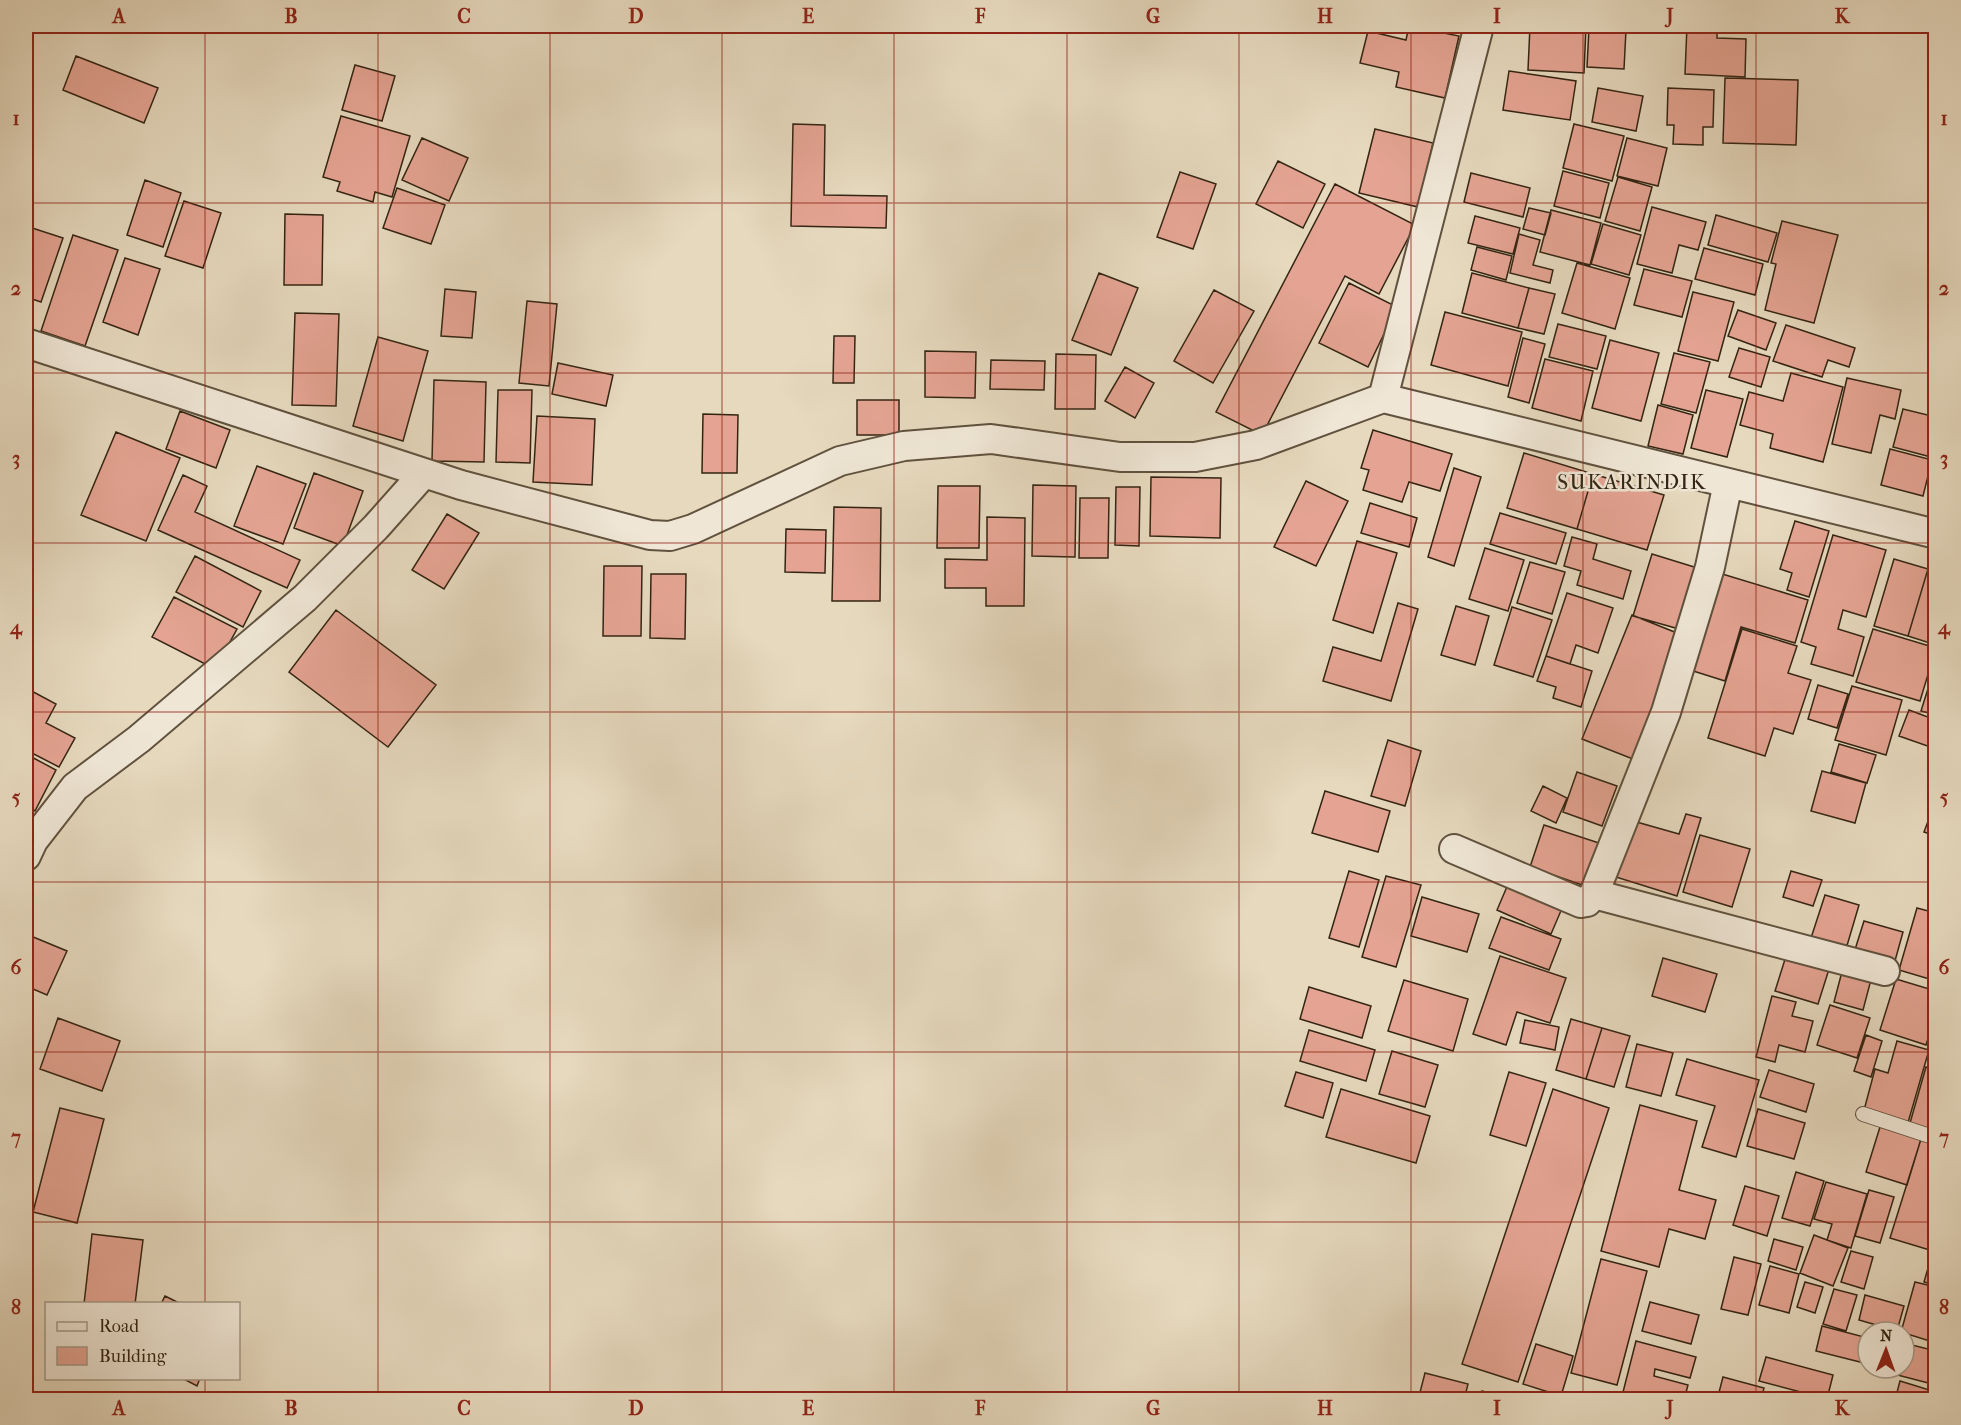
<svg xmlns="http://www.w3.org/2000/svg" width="1961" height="1425" font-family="'IM FELL French Canon',serif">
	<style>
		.building { fill: #e5a493; stroke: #342513; stroke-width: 1.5 }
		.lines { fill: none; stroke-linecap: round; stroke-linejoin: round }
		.lane-casing { stroke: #60523e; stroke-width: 16 }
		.street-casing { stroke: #60523e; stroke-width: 32 }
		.lane { stroke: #efe6d5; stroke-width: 14 }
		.street { stroke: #efe6d5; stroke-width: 28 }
		.grid { fill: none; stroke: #8f2418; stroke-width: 1.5; stroke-opacity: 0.55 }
		.labels { text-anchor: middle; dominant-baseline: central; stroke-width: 5; stroke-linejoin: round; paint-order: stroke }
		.quarter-label { font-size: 21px; letter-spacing: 1.5px; fill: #342513; stroke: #efe6d5 }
		.neatline { fill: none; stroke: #8f2418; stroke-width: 2 }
		.grid-label { font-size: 20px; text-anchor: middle; font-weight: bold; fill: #8f2418 }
	</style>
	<rect width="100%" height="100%" fill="#e6d9be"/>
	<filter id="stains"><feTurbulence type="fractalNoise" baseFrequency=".00333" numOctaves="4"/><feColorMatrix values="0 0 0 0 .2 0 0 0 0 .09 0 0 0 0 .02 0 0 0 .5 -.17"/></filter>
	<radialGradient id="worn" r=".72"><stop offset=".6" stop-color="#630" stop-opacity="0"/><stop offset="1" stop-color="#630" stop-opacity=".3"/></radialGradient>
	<path class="building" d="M 1409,26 L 1459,36 L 1445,98 L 1396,87 L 1399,72 L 1360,63 L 1368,31 L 1406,40 Z
		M 1530,26 L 1586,26 L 1584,73 L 1528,70 Z
		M 1589,26 L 1666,26 L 1665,32 L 1589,28 Z
		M 1687,26 L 1717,26 L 1717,38 L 1746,39 L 1745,77 L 1685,74 Z
		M 1589,28 L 1626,30 L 1624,69 L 1587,67 Z
		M 76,56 L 158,88 L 144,123 L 63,90 Z
		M 355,65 L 395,76 L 382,121 L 342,110 Z
		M 1509,71 L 1576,81 L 1570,120 L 1503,110 Z
		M 1725,78 L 1798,80 L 1796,145 L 1723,143 Z
		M 1598,88 L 1643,96 L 1636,131 L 1592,122 Z
		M 1668,88 L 1714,90 L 1713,127 L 1703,127 L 1703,145 L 1673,144 L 1674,125 L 1667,125 Z
		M 341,116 L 410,136 L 392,197 L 375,192 L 373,202 L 337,191 L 340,182 L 323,177 Z
		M 793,124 L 825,125 L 824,195 L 887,196 L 886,228 L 791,226 Z
		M 1574,124 L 1624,136 L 1612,181 L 1563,168 Z
		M 1375,129 L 1433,143 L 1418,207 L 1359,193 Z
		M 422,138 L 468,158 L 449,201 L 402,180 Z
		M 1627,138 L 1667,148 L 1658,186 L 1617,176 Z
		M 1278,161 L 1325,184 L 1303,228 L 1256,204 Z
		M 1563,171 L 1609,183 L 1600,218 L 1554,206 Z
		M 1180,172 L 1216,184 L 1193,249 L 1157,237 Z
		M 1471,173 L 1530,188 L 1523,217 L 1464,202 Z
		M 1618,177 L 1652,187 L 1640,231 L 1605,221 Z
		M 145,180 L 181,193 L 163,247 L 127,235 Z
		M 1335,184 L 1415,225 L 1379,294 L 1345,276 L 1262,435 L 1216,412 Z
		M 397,188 L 445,205 L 431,244 L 383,228 Z
		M 184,201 L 221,213 L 203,268 L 165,256 Z
		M 1652,207 L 1706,222 L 1698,250 L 1679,245 L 1672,273 L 1637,264 Z
		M 1529,208 L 1551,213 L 1545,235 L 1523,229 Z
		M 1551,210 L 1601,223 L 1590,265 L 1540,252 Z
		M 285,214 L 323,215 L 322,285 L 284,285 Z
		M 1716,215 L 1777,233 L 1768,262 L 1708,245 Z
		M 1475,216 L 1520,228 L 1513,254 L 1468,243 Z
		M 1782,221 L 1838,235 L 1814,323 L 1765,310 L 1776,264 L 1771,263 Z
		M 1603,224 L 1641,235 L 1629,275 L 1591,264 Z
		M 26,226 L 63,238 L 41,302 L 26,297 Z
		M 1519,234 L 1540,240 L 1533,265 L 1553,270 L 1550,283 L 1510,273 Z
		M 73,235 L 118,250 L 85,346 L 41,331 Z
		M 1477,247 L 1512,256 L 1506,280 L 1471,270 Z
		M 1704,248 L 1763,264 L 1755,295 L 1695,279 Z
		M 125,258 L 160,269 L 138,335 L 103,322 Z
		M 1577,263 L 1630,278 L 1615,329 L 1562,313 Z
		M 1644,269 L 1692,281 L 1682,317 L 1634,305 Z
		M 1099,273 L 1138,288 L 1111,355 L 1072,340 Z
		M 1472,273 L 1529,288 L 1518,328 L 1462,313 Z
		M 1349,283 L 1397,307 L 1368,367 L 1319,343 Z
		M 1529,288 L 1555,294 L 1544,334 L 1518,328 Z
		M 445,289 L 476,292 L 472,338 L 441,336 Z
		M 1214,290 L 1254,311 L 1213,383 L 1174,361 Z
		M 1693,292 L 1734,302 L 1718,361 L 1678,351 Z
		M 527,301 L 557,304 L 549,386 L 519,383 Z
		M 1738,310 L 1776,323 L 1766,350 L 1728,336 Z
		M 1445,312 L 1522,332 L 1508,386 L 1431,365 Z
		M 295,313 L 339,314 L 336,406 L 292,405 Z
		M 1558,324 L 1606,336 L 1597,369 L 1549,357 Z
		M 1786,325 L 1855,348 L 1849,367 L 1828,360 L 1822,377 L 1773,361 Z
		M 834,336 L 855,336 L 854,383 L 833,383 Z
		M 378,337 L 428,351 L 403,441 L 353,426 Z
		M 1523,338 L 1545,344 L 1529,403 L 1508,397 Z
		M 1610,340 L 1659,353 L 1641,421 L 1592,408 Z
		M 1739,348 L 1770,357 L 1761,387 L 1729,377 Z
		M 925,351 L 976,352 L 975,398 L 925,397 Z
		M 1674,353 L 1710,362 L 1696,413 L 1661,404 Z
		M 1056,354 L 1096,355 L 1095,409 L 1055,409 Z
		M 1545,359 L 1593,371 L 1581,421 L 1532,408 Z
		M 991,360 L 1045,361 L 1044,390 L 990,389 Z
		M 558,363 L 613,375 L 606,406 L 552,394 Z
		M 1125,367 L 1154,383 L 1135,418 L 1105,401 Z
		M 1791,373 L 1843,387 L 1823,462 L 1770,448 L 1773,434 L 1740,425 L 1749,392 L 1783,401 Z
		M 1847,378 L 1901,390 L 1895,419 L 1880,415 L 1871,453 L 1832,444 Z
		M 434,380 L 486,382 L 484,462 L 432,461 Z
		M 498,390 L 532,390 L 530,463 L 496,462 Z
		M 1706,390 L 1743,399 L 1727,457 L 1691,448 Z
		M 26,391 L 31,393 L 26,408 Z
		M 857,400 L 899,400 L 899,435 L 857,435 Z
		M 1658,405 L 1693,415 L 1683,454 L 1648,446 Z
		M 1903,409 L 1936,417 L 1936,441 L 1931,457 L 1893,447 Z
		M 180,411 L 230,430 L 216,468 L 166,449 Z
		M 703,414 L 738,415 L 737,473 L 702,473 Z
		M 537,416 L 595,419 L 592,485 L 533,482 Z
		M 1373,430 L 1452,454 L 1440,491 L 1409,482 L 1402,502 L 1363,490 L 1369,470 L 1361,468 Z
		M 116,432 L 180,458 L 146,541 L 81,515 Z
		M 1890,449 L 1932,460 L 1923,496 L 1881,485 Z
		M 1524,453 L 1593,474 L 1577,529 L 1507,508 Z
		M 257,466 L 306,484 L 283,544 L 234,526 Z
		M 1454,468 L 1481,477 L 1454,566 L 1428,557 Z
		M 314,473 L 363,491 L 343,546 L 294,528 Z
		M 1593,474 L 1664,495 L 1647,550 L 1577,529 Z
		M 183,475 L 207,486 L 195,512 L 300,560 L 287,588 L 158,530 Z
		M 1151,477 L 1221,478 L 1220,538 L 1150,536 Z
		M 1306,481 L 1348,501 L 1316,566 L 1274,547 Z
		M 1033,485 L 1076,486 L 1075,557 L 1032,556 Z
		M 938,486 L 980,486 L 979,548 L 937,548 Z
		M 1116,487 L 1140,487 L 1139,546 L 1115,545 Z
		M 1080,498 L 1109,498 L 1108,558 L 1079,558 Z
		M 1370,503 L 1417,518 L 1409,547 L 1361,533 Z
		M 834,507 L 881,508 L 880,601 L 832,601 Z
		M 1500,513 L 1566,533 L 1556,564 L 1490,544 Z
		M 447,514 L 479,533 L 444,589 L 412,570 Z
		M 987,517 L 1025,518 L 1024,606 L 986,606 L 986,588 L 945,588 L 945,559 L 987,560 Z
		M 1795,521 L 1829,531 L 1809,597 L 1787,590 L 1792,573 L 1780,569 Z
		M 786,529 L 826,530 L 825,573 L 785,572 Z
		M 1833,535 L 1886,550 L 1866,617 L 1843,610 L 1838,629 L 1864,637 L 1853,676 L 1811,664 L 1816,647 L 1801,642 Z
		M 1572,537 L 1597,544 L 1593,559 L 1631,571 L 1623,599 L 1577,585 L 1581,571 L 1564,566 Z
		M 1357,541 L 1397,553 L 1373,633 L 1333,620 Z
		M 1485,548 L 1524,560 L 1508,611 L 1469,599 Z
		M 1652,554 L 1704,570 L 1686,631 L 1633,616 Z
		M 195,556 L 261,591 L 243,627 L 176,592 Z
		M 1894,559 L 1928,569 L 1908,636 L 1874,626 Z
		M 1530,562 L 1565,572 L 1552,614 L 1517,603 Z
		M 604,566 L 642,566 L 641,636 L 603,636 Z
		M 1928,569 L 1936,571 L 1936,645 L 1908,636 Z
		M 1719,573 L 1808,600 L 1795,643 L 1741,627 L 1725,681 L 1690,670 Z
		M 651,574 L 686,574 L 685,639 L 650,638 Z
		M 1567,593 L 1613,608 L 1598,653 L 1576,645 L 1570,664 L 1546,656 Z
		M 174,597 L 237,629 L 215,669 L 152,637 Z
		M 1398,603 L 1418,609 L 1391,701 L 1323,681 L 1333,647 L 1381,661 Z
		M 1456,606 L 1489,616 L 1475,665 L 1441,655 Z
		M 1512,607 L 1552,620 L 1533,677 L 1494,665 Z
		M 336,610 L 436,685 L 388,747 L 289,672 Z
		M 1632,615 L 1687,637 L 1638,761 L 1582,739 Z
		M 1742,629 L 1797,646 L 1788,673 L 1811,680 L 1793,734 L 1774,728 L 1765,756 L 1708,738 Z
		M 1873,629 L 1936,648 L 1920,701 L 1856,682 Z
		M 1546,656 L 1592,671 L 1581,707 L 1553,698 L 1556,687 L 1537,681 Z
		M 1936,663 L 1936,715 L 1921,711 Z
		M 1818,685 L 1848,694 L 1837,728 L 1808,719 Z
		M 1852,686 L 1902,700 L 1886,755 L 1835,740 Z
		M 26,688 L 56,704 L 46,723 L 75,738 L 59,767 L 26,750 Z
		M 1909,710 L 1936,720 L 1936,749 L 1899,736 Z
		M 1388,740 L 1421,751 L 1405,806 L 1371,796 Z
		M 1839,744 L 1876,755 L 1867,783 L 1831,772 Z
		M 26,754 L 56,770 L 35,811 L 26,806 Z
		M 1822,771 L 1866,783 L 1855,823 L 1811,811 Z
		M 1577,772 L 1617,786 L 1602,826 L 1563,812 Z
		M 1543,786 L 1567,798 L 1556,823 L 1531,811 Z
		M 1325,791 L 1390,811 L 1378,852 L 1312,833 Z
		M 1936,800 L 1936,836 L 1924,832 Z
		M 1686,814 L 1701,818 L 1677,896 L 1616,877 L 1633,821 L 1679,834 Z
		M 1544,825 L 1602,844 L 1588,887 L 1530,867 Z
		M 1700,835 L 1750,849 L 1732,907 L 1683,892 Z
		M 1349,871 L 1379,880 L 1359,947 L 1329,938 Z
		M 1791,871 L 1822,880 L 1813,906 L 1783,897 Z
		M 1386,876 L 1421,885 L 1396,967 L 1362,957 Z
		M 1509,882 L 1563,906 L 1551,934 L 1497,910 Z
		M 1825,895 L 1859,905 L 1846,949 L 1811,938 Z
		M 1422,897 L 1479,914 L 1467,952 L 1411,936 Z
		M 1917,908 L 1936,913 L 1936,981 L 1899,970 Z
		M 1501,917 L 1561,939 L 1549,970 L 1489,948 Z
		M 1864,921 L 1903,932 L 1893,968 L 1853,956 Z
		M 26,934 L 67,951 L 47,995 L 26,986 Z
		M 1787,953 L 1830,966 L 1818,1004 L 1775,991 Z
		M 1500,956 L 1566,978 L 1550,1023 L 1517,1012 L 1506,1045 L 1473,1034 Z
		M 1663,958 L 1717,974 L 1705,1012 L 1652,996 Z
		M 1844,964 L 1873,972 L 1863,1010 L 1834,1002 Z
		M 1896,979 L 1936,991 L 1936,1013 L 1926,1045 L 1880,1030 Z
		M 1404,980 L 1468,999 L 1453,1051 L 1388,1031 Z
		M 1309,987 L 1371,1006 L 1362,1038 L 1300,1019 Z
		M 1772,996 L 1796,1002 L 1792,1016 L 1813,1021 L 1805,1052 L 1779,1045 L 1775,1062 L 1756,1057 Z
		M 1830,1005 L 1870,1018 L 1857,1058 L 1817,1045 Z
		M 58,1018 L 120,1041 L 102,1091 L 40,1069 Z
		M 1571,1019 L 1602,1028 L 1586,1079 L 1556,1070 Z
		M 1525,1020 L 1559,1027 L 1555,1050 L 1520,1043 Z
		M 1602,1028 L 1630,1036 L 1614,1087 L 1586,1079 Z
		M 1309,1030 L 1375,1050 L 1366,1081 L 1300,1061 Z
		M 1866,1035 L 1882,1041 L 1871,1077 L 1854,1071 Z
		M 1897,1041 L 1929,1050 L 1907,1126 L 1863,1114 L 1875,1069 L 1888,1073 Z
		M 1637,1044 L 1673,1053 L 1661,1096 L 1626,1087 Z
		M 1392,1051 L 1438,1065 L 1425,1107 L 1379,1094 Z
		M 1687,1059 L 1759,1080 L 1736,1157 L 1702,1147 L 1715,1106 L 1676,1095 Z
		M 1926,1067 L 1936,1070 L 1936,1131 L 1910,1123 Z
		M 1769,1070 L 1814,1084 L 1806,1112 L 1760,1097 Z
		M 1296,1072 L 1333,1083 L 1323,1118 L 1285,1106 Z
		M 1509,1072 L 1546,1083 L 1526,1146 L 1490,1135 Z
		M 1341,1089 L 1430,1116 L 1416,1163 L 1326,1137 Z
		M 1553,1089 L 1609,1108 L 1518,1382 L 1462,1364 Z
		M 1640,1105 L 1697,1121 L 1679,1190 L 1716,1200 L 1705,1239 L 1669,1229 L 1659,1267 L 1601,1251 Z
		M 60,1108 L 104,1119 L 77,1223 L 33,1212 Z
		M 1758,1109 L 1805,1123 L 1794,1159 L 1747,1146 Z
		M 1880,1127 L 1921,1139 L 1907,1185 L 1866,1172 Z
		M 1921,1139 L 1936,1144 L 1936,1169 L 1931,1183 L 1936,1184 L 1936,1285 L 1924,1282 L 1933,1251 L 1890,1238 Z
		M 1796,1172 L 1824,1181 L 1810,1226 L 1782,1218 Z
		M 1826,1182 L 1867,1194 L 1851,1248 L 1827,1240 L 1832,1224 L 1814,1219 Z
		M 1745,1186 L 1779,1196 L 1767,1236 L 1733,1225 Z
		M 1869,1190 L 1894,1197 L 1880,1243 L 1855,1236 Z
		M 92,1234 L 143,1240 L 135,1304 L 84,1304 Z
		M 1814,1235 L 1848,1248 L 1833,1286 L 1800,1273 Z
		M 1774,1239 L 1803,1247 L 1796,1270 L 1768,1261 Z
		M 1851,1251 L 1873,1257 L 1864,1289 L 1841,1282 Z
		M 1734,1257 L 1761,1264 L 1748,1315 L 1721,1309 Z
		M 1601,1259 L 1647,1271 L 1617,1385 L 1571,1373 Z
		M 1770,1266 L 1799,1274 L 1789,1313 L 1759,1305 Z
		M 1805,1282 L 1823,1287 L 1815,1313 L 1797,1307 Z
		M 1915,1282 L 1936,1287 L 1929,1311 L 1936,1312 L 1936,1343 L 1901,1332 Z
		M 1834,1289 L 1857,1295 L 1846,1331 L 1823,1324 Z
		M 1865,1295 L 1904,1306 L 1897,1331 L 1859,1320 Z
		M 165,1296 L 181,1304 L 161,1304 Z
		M 1650,1302 L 1699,1315 L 1691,1344 L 1642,1331 Z
		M 1822,1326 L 1868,1338 L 1868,1364 L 1816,1351 Z
		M 1636,1341 L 1696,1357 L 1690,1378 L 1655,1369 L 1654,1376 L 1688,1385 L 1684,1400 L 1621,1400 Z
		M 1904,1343 L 1936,1351 L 1936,1385 L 1882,1371 L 1883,1368 L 1904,1368 Z
		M 1536,1344 L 1573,1356 L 1561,1396 L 1523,1384 Z
		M 1766,1357 L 1833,1375 L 1827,1399 L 1759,1381 Z
		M 1425,1373 L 1468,1384 L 1464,1400 L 1418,1400 Z
		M 1723,1377 L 1764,1388 L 1761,1400 L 1717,1400 Z
		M 182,1378 L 200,1378 L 197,1386 Z
		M 1900,1381 L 1936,1392 L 1936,1400 L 1895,1400 Z
		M 1482,1391 L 1515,1400 L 1480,1400 Z"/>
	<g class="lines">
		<defs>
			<path id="lane" d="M 1863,1114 L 1936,1138"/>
			<path id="street" d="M 26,343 L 461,485 L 650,535 L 670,536 L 693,529 L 840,461 L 904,446 L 991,439 L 1120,457 L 1195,457 L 1256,445 L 1383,398 L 1936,534
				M 1383,398 L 1479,26
				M 1454,849 L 1581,903 L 1587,902 L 1594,894 L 1666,712 L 1710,567 L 1728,483
				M 26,856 L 33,841 L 75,787 L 139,739 L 305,598 L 376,527 L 424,473
				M 1594,894 L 1885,971"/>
		</defs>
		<use href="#lane" class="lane-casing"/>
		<use href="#street" class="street-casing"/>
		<use href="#lane" class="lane"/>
		<use href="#street" class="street"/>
	</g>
	<path class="grid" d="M 205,26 L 205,1304M 378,26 L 378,1400M 550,26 L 550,1400M 722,26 L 722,1400M 894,26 L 894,1400M 1067,26 L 1067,1400M 1239,26 L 1239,1400M 1411,26 L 1411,1400M 1583,26 L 1583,1400M 1756,26 L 1756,1400M 26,203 L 1936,203M 26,373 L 1936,373M 26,543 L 1936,543M 26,712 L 1936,712M 26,882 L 1936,882M 26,1052 L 1936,1052M 26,1222 L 1936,1222M 205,1378 L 205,1400"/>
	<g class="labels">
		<g class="quarter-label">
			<text x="1632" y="482">SUKARINDIK</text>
		</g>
	</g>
	<rect width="1961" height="1425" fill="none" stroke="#e6d9be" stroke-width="66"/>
	<rect x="45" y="1302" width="195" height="78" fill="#efe6d5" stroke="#a49987" stroke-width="1.5"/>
	<rect x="57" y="1322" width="30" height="9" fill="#efe6d5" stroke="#a49987" stroke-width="1.5"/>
	<text x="99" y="1332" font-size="18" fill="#342513">Road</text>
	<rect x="57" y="1347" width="30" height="18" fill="#e5a493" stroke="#a49987" stroke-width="1.5"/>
	<text x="99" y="1362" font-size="18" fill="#342513">Building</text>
	<g transform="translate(1886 1350) rotate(1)"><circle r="28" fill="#efe6d5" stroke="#a49987" stroke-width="1.5"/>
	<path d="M0-4.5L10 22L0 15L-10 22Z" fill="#8f2418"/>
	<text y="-9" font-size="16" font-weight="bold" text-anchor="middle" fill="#342513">N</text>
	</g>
	<rect x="33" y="33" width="1895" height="1359" class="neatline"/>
	<g class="grid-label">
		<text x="119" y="23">A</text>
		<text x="291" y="23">B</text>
		<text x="464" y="23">C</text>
		<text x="636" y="23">D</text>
		<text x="808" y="23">E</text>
		<text x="980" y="23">F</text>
		<text x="1153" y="23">G</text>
		<text x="1325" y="23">H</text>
		<text x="1497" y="23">I</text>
		<text x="1670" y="23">J</text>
		<text x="1842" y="23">K</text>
		<text x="16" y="125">1</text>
		<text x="1944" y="125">1</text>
		<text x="16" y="295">2</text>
		<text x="1944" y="295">2</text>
		<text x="16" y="465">3</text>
		<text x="1944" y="465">3</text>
		<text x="16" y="634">4</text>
		<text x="1944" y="634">4</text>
		<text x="16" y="804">5</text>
		<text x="1944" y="804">5</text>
		<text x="16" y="974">6</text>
		<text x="1944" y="974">6</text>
		<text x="16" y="1144">7</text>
		<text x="1944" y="1144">7</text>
		<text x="16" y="1314">8</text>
		<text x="1944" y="1314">8</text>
		<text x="119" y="1415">A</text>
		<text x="291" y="1415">B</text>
		<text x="464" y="1415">C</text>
		<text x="636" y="1415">D</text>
		<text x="808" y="1415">E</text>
		<text x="980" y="1415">F</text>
		<text x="1153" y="1415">G</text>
		<text x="1325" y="1415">H</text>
		<text x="1497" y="1415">I</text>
		<text x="1670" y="1415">J</text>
		<text x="1842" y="1415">K</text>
	</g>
	<rect width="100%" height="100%" filter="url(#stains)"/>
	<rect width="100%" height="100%" fill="url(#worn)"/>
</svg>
